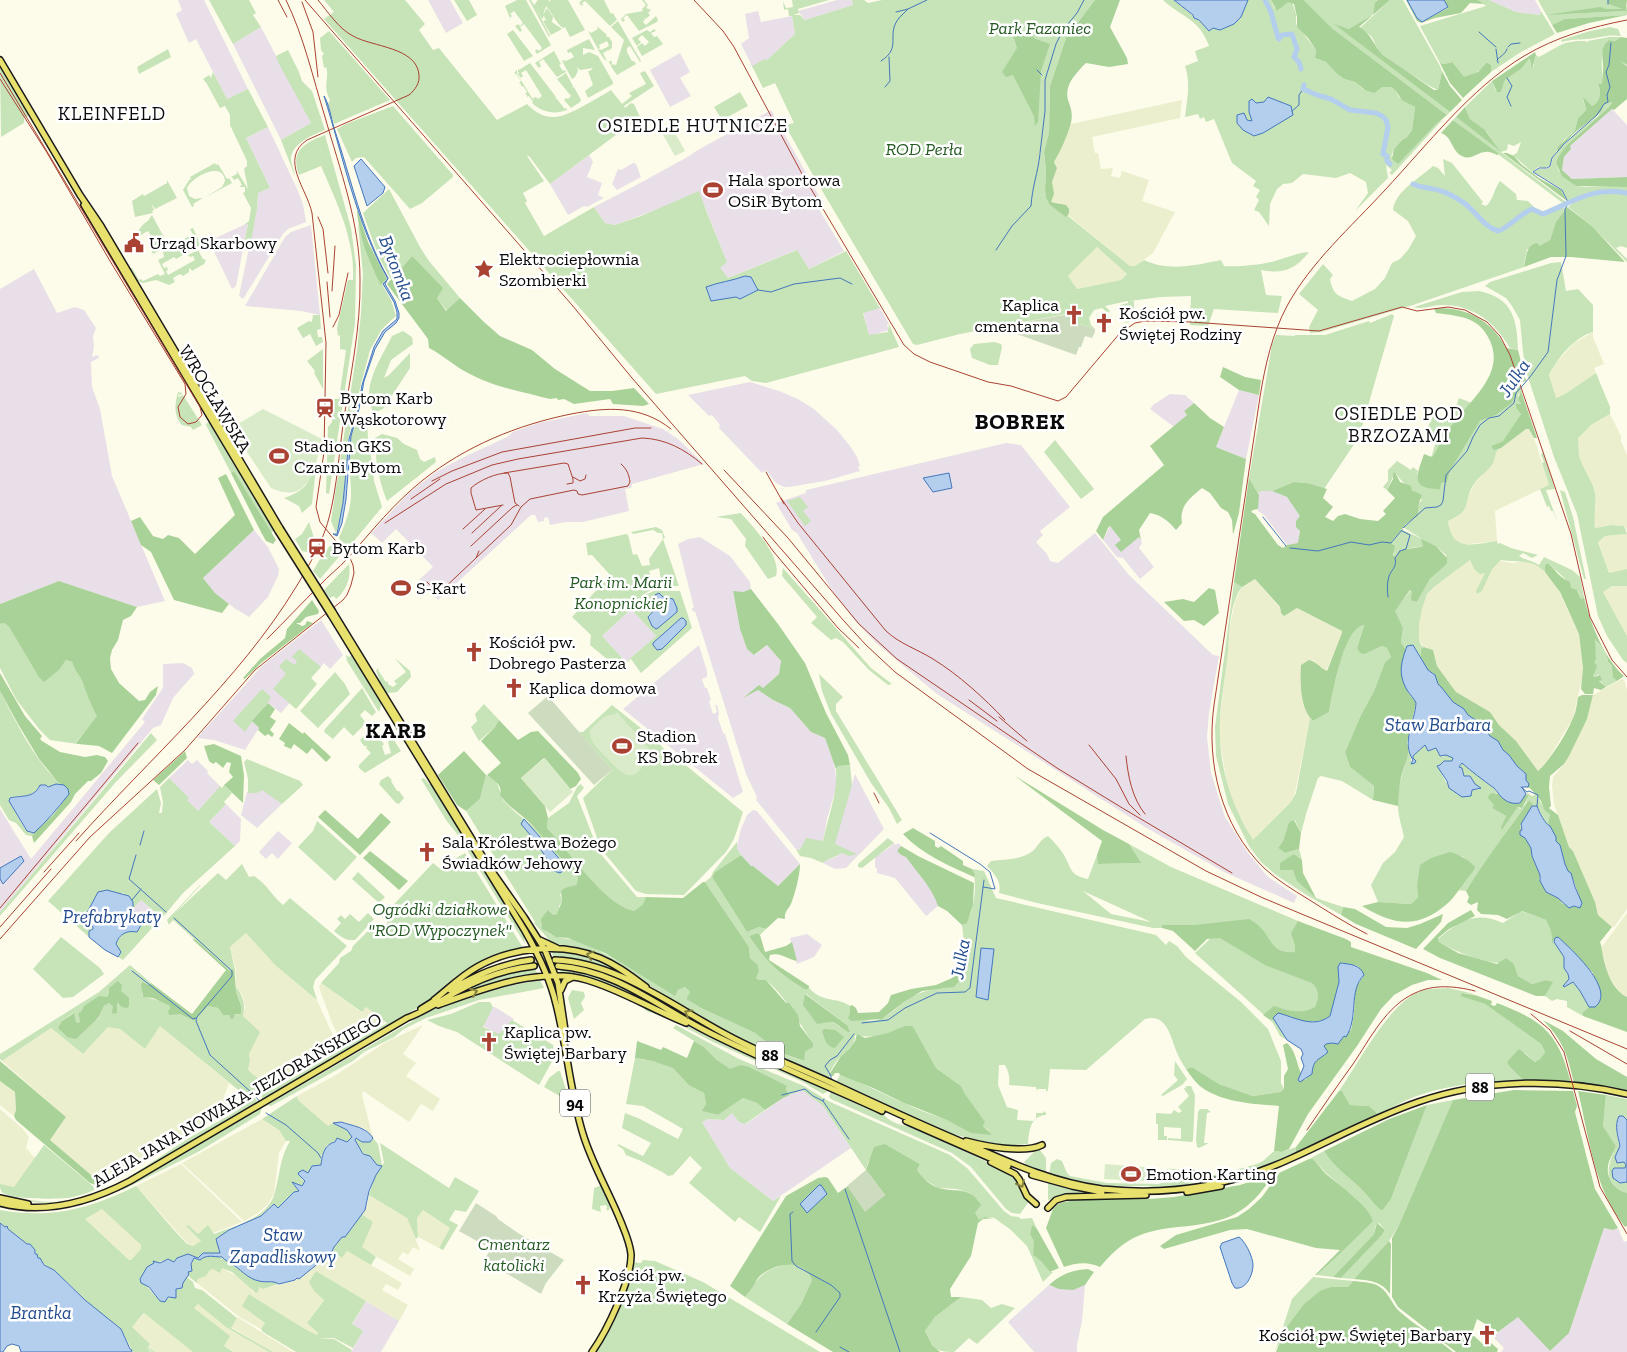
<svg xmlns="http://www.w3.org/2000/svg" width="1627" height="1352" font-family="'Zilla Slab',serif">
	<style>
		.industrial { fill: #e9dfe8 }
		.farmland { fill: #ecefcd }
		.green { fill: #c7e3b8; fill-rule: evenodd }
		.forest { fill: #a9d299 }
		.cemetery { fill: #cddbbf }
		.pitch { fill: #d9ebc9 }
		.water { fill: #b4ceee; stroke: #4477bd }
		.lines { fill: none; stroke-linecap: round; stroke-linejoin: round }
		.stream { stroke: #4477bd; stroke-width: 1 }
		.river { stroke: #b4ceee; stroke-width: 5 }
		.major-tunnel { stroke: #d9d8c8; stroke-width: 5; stroke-dasharray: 5 2.5; stroke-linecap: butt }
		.major-casing { stroke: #1b1b1b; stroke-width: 8 }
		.major { stroke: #e9e16e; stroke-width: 5 }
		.tram { stroke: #aa4233; stroke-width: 1 }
		.rail { stroke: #aa4233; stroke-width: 1 }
		.major-bridge-casing { stroke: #1b1b1b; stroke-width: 8; stroke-linecap: butt }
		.major-bridge { stroke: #e9e16e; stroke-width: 5 }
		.oneway { stroke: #858041 }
		.labels { text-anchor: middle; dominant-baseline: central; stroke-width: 5; stroke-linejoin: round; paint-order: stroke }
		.shield { fill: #fff; stroke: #545454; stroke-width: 1 }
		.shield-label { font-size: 16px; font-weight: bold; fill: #0a0a0a }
		.park-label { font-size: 18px; font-style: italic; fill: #255a23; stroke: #fff }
		.poi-label { font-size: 18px; fill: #0a0a0a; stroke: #fff; text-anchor: start }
		.street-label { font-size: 18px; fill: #0a0a0a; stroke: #fff }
		.neighbourhood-label { font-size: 19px; letter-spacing: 1px; fill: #0a0a0a; stroke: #fff }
		.water-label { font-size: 19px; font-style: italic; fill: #234c8d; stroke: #fff }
		.district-label { font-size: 22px; font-weight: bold; letter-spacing: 1px; fill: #0a0a0a; stroke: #fff }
	</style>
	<rect width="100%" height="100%" fill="#fdfcea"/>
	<path class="industrial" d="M 178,0 L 204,0 L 248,89 L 227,99 L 196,39 L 189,43 L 176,14 L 182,10 Z
		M 428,0 L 450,0 L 463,23 L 446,33 Z
		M 837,0 L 852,0 L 853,5 L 805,20 L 798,11 Z
		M 1489,0 L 1535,0 L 1541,11 L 1540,15 L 1516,12 Z
		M 758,11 L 761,22 L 792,16 L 795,34 L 767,60 L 753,68 L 741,44 L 749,38 L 745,14 Z
		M 261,27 L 311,123 L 281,140 L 233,44 Z
		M 680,53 L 690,72 L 680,78 L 691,96 L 670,107 L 650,70 Z
		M 1612,109 L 1627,125 L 1627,177 L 1572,179 L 1562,170 L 1564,157 L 1571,149 L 1569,147 Z
		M 771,110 L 819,196 L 814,201 L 844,251 L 809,269 L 796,250 L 728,278 L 719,268 L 727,262 L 704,205 L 658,209 L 615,225 L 605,223 L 594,207 L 642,182 L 691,155 L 696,151 Z
		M 268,127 L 298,191 L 303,204 L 306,222 L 288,229 L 283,234 L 243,299 L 239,296 L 257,209 L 258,193 L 270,188 L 246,138 Z
		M 589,155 L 593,162 L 587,177 L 602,183 L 598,195 L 604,198 L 587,207 L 584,206 L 568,215 L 550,184 Z
		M 633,163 L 636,164 L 641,177 L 617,190 L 612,184 L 618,169 L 621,170 Z
		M 248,223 L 236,286 L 232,289 L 209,241 Z
		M 311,225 L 320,315 L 301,311 L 245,306 L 285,237 L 291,232 Z
		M 34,269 L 57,313 L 75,307 L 84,310 L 96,328 L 93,336 L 94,347 L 92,357 L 98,355 L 99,358 L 91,362 L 92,387 L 100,409 L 112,476 L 165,601 L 137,607 L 59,581 L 0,604 L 0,289 Z
		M 880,308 L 889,324 L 887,325 L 889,330 L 869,336 L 863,311 Z
		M 750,382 L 779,391 L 798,399 L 814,409 L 837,430 L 850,446 L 857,457 L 860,466 L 858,467 L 860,471 L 825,481 L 789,487 L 784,487 L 776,483 L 766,470 L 762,473 L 719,428 L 720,425 L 712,415 L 709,416 L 688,395 Z
		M 1239,390 L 1259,395 L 1246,459 L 1216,447 Z
		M 1170,394 L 1185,395 L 1194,403 L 1184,411 L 1187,415 L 1174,427 L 1150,409 L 1153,405 Z
		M 587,413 L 590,416 L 624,416 L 663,429 L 678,439 L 704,464 L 632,484 L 631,488 L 625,489 L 629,511 L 583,522 L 566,522 L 550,525 L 548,517 L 544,518 L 544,521 L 538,522 L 535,515 L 531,515 L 438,600 L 419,580 L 433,567 L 396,529 L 382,543 L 371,533 L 410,492 L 436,472 L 460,459 L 507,437 L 513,432 L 538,423 Z
		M 1006,443 L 1021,445 L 1070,507 L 1040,531 L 1043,535 L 1036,542 L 1047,554 L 1050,561 L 1058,563 L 1095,533 L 1129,575 L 1213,655 L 1219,656 L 1209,713 L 1207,737 L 1211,773 L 1225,817 L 1248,853 L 1268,877 L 1297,896 L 1294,903 L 1224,872 L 1145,827 L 937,694 L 876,643 L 856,622 L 835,595 L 797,533 L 792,530 L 776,503 L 806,493 L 806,490 Z
		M 1262,491 L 1272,491 L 1287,497 L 1301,516 L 1299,543 L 1287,545 L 1264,515 L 1258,511 L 1258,493 Z
		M 1110,526 L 1122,540 L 1139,537 L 1141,540 L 1142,543 L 1139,548 L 1154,567 L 1140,579 L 1123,558 L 1117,557 L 1103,540 Z
		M 254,530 L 268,547 L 279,569 L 278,576 L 268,597 L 249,617 L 238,610 L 237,610 L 215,593 L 203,578 Z
		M 700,537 L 730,556 L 750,582 L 751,589 L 749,590 L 743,592 L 733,592 L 740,629 L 747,649 L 755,655 L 767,645 L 781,661 L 779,674 L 763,688 L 761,687 L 744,696 L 758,690 L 773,700 L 790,708 L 811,732 L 825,738 L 834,762 L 837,784 L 827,819 L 823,841 L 800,850 L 796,849 L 756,800 L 757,797 L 746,774 L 695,611 L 693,612 L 692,608 L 694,608 L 678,544 L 688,539 Z
		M 631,609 L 656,636 L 626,662 L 602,636 Z
		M 321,620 L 343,655 L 330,669 L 324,663 L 281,713 L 268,703 L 252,721 L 259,728 L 245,750 L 214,740 L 197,738 L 262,666 Z
		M 699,645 L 707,671 L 707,677 L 702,679 L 705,688 L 707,688 L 711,700 L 709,701 L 713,714 L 717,712 L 715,705 L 717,705 L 719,713 L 718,718 L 723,733 L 725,734 L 743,792 L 733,798 L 623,709 Z
		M 183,663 L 192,668 L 194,674 L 173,698 L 161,725 L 153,728 L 0,912 L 0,809 L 31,859 L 145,722 L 142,719 L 163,688 L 163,664 Z
		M 188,760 L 192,764 L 197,760 L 208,771 L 207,773 L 220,786 L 198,811 L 186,800 L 188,798 L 169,778 Z
		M 855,774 L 884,829 L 846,868 L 835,869 L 823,863 L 826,860 L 836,857 L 841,853 L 849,856 L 851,852 L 834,844 Z
		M 262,789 L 282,804 L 257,828 L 241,815 L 247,792 L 257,793 Z
		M 226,804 L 241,819 L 240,841 L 235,846 L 209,822 Z
		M 753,810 L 757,811 L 800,864 L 778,886 L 753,866 L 751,866 L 736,849 L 741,829 L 747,815 Z
		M 278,831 L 292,843 L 278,859 L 272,853 L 266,859 L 259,852 Z
		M 894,843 L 896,845 L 898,843 L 901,846 L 898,851 L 901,855 L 906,857 L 934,893 L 938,906 L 926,916 L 895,878 L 877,873 L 877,869 L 875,867 L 875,857 L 889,848 Z
		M 141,900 L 162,918 L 153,927 L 133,909 Z
		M 807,934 L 822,945 L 814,957 L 797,964 L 790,938 Z
		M 493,1007 L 495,1007 L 514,1019 L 499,1035 L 483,1026 Z
		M 802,1090 L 823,1106 L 851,1148 L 773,1201 L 730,1168 L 702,1122 L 708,1119 L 724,1120 L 732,1112 L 739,1122 L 746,1124 L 783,1098 Z
		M 1604,1228 L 1613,1230 L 1618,1228 L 1624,1242 L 1627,1241 L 1627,1352 L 1501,1352 L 1504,1348 L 1495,1339 L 1495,1335 L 1518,1316 L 1550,1351 L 1569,1333 Z
		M 1049,1285 L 1052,1287 L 1078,1287 L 1085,1285 L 1082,1321 L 1077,1345 L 1077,1352 L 1034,1352 L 1008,1322 Z
		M 366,1301 L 399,1321 L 381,1352 L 351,1352 L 363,1331 L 352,1325 Z"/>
	<path class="farmland" d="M 1182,100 L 1180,118 L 1092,137 L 1095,153 L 1098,153 L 1101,169 L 1113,168 L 1111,176 L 1120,178 L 1122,171 L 1149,180 L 1142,201 L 1175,212 L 1153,253 L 1135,266 L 1130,266 L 1068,215 L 1060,203 L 1051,202 L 1052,182 L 1057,168 L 1054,162 L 1067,128 L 1071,124 Z
		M 1097,247 L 1127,274 L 1121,280 L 1077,289 L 1068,276 Z
		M 1593,332 L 1593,337 L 1604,364 L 1594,368 L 1596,373 L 1565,394 L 1555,398 L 1549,375 L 1556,363 L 1574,343 Z
		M 1610,414 L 1621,436 L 1621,441 L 1627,455 L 1627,531 L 1624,526 L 1612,525 L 1595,528 L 1593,518 L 1596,506 L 1595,491 L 1581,461 L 1579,451 L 1578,438 L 1585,429 Z
		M 1526,429 L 1529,429 L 1534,438 L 1549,485 L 1495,511 L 1497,541 L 1469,544 L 1462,544 L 1456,541 L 1449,531 L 1448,521 L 1457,517 L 1475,483 L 1492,464 L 1497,450 Z
		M 1627,534 L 1627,569 L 1609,573 L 1598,541 L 1605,536 Z
		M 1470,560 L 1474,569 L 1485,572 L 1483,577 L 1500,561 L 1512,563 L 1526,561 L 1541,568 L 1555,583 L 1579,634 L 1583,668 L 1582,679 L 1573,718 L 1549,758 L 1538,771 L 1516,741 L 1499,725 L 1490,712 L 1456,692 L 1437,666 L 1433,650 L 1423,646 L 1419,639 L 1419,625 L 1422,609 L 1427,594 L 1434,587 Z
		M 1255,579 L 1280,608 L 1281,613 L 1297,608 L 1342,631 L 1343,633 L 1326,671 L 1320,668 L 1313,660 L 1301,665 L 1302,696 L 1310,718 L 1295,793 L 1290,803 L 1253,841 L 1233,805 L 1227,783 L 1220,742 L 1220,719 L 1231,621 L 1235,601 L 1242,587 Z
		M 1612,586 L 1627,586 L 1627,636 L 1603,592 Z
		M 1622,679 L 1624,680 L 1627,689 L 1627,909 L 1614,927 L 1612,927 L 1598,915 L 1595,902 L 1573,851 L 1569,847 L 1554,804 L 1552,786 L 1553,777 L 1564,764 L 1587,719 L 1593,695 Z
		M 1627,913 L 1627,997 L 1620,993 L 1608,975 L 1601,948 Z
		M 246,933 L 275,965 L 317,1000 L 338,1047 L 275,1085 L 268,1087 L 248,1070 L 250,1060 L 248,1054 L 259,1033 L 243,1016 L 245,1008 L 243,997 L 241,993 L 236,987 L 236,971 L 230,947 Z
		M 321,983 L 361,1012 L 366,1007 L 385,1022 L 342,1044 L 332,1023 L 319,987 Z
		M 423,1025 L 403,1054 L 416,1063 L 406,1076 L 440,1099 L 433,1111 L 421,1104 L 409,1122 L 363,1091 L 362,1095 L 373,1138 L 365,1129 L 342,1122 L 328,1126 L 298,1100 L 297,1096 L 336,1075 L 386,1042 Z
		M 112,1026 L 120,1029 L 145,1049 L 160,1026 L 229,1083 L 224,1096 L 236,1107 L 192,1132 L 134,1170 L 103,1185 L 50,1140 L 66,1117 L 2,1061 L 51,1028 L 83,1054 L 108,1027 Z
		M 0,1081 L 15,1092 L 16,1110 L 14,1116 L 0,1105 Z
		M 0,1109 L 22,1128 L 29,1137 L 26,1148 L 34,1157 L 36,1157 L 14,1188 L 0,1184 Z
		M 262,1119 L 279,1130 L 286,1141 L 279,1153 L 274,1194 L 268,1204 L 258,1213 L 244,1221 L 182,1163 Z
		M 181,1164 L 242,1222 L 213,1233 L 207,1226 L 198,1234 L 186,1226 L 201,1241 L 193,1246 L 188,1244 L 136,1186 Z
		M 369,1195 L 407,1218 L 409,1221 L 420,1251 L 413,1247 L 408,1255 L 403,1252 L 398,1259 L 414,1269 L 410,1276 L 361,1248 L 361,1214 L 367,1206 Z
		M 102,1208 L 141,1245 L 142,1248 L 131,1260 L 129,1260 L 85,1219 Z
		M 423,1210 L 450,1228 L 439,1248 L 418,1237 L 417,1218 Z
		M 333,1251 L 342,1257 L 347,1251 L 402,1283 L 398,1290 L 386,1284 L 382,1290 L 408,1305 L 399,1321 L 316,1271 L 314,1291 L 324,1299 L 307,1323 L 318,1333 L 317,1335 L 303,1328 L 249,1294 L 265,1324 L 261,1329 L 238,1316 L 197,1283 L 198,1279 L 206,1276 L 209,1271 L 213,1269 L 220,1272 L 222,1268 L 238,1277 L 250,1287 L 253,1292 L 259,1287 L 263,1289 L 294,1281 L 296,1278 L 299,1279 L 326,1257 L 329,1257 Z
		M 198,1304 L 230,1329 L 269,1352 L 233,1352 L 224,1346 L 229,1336 L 194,1308 Z
		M 145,1313 L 193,1352 L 155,1352 L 148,1346 L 150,1345 L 132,1327 Z
		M 237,1318 L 239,1318 L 293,1352 L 273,1352 L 231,1327 Z"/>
	<path class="green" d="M 209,0 L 249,0 L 256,13 L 253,15 L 261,27 L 233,44 Z
		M 324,0 L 405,0 L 425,24 L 419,30 L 433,50 L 439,48 L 497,120 L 527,104 C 548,126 565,116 587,104 C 595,99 604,95 611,90 L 622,104 L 632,96 L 629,93 L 646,84 L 640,73 L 645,71 L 654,86 L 624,106 L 625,108 L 631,103 L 634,104 L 640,117 L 550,184 L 529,156 L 527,156 L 544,181 L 523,193 L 527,201 L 525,203 L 544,236 L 594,207 L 605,223 L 615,225 L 641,216 L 699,191 L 707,213 L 727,262 L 720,268 L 728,278 L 797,250 L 809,269 L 846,251 L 880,308 L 863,313 L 869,335 L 888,332 L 889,324 L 899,347 L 766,383 L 752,381 L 745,376 L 656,394 L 324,19 L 334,12 Z
		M 454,0 L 469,0 L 477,15 L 467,21 Z
		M 517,0 L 526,0 L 551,45 L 537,54 L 535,51 L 537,49 L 539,51 L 542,48 L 524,24 L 520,27 L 522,30 L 520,32 L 515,26 L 518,24 L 520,26 L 523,23 L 514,11 L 510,14 L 512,16 L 510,18 L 505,6 Z
		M 529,0 L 531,0 L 534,5 L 538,0 L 549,0 L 548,2 L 551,0 L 568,0 L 585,30 L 570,37 L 565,27 L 563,28 C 555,22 553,14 546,6 L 547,3 L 543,15 L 547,8 L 553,17 L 552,22 L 562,29 L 551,35 L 543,21 L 546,20 L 544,16 L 542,19 L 536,8 L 550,36 L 549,37 Z
		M 582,0 L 604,0 L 611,14 L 613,13 L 617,20 L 610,26 L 585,1 L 582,3 L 583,5 L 582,6 L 579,3 Z
		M 642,0 L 644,0 L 648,5 L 646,8 L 651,10 L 648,13 L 650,15 L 646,19 L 643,17 L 645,19 L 643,22 L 646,25 L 656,16 L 658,20 L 657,22 L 639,31 L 627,15 L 623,18 L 625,20 L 623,22 L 621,19 L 626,14 L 643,11 L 642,9 L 646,5 Z
		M 792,0 L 829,0 L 798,9 L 799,13 L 794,15 L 800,15 L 805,20 L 853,5 L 852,0 L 864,0 L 868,3 L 882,0 L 1095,0 L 1066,38 L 1050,86 L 1049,132 L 1044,152 L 1046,170 L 1045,190 L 1046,198 L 1050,204 C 1057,204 1064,203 1069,209 L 1068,216 L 1130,266 L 1135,266 L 1144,260 C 1169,272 1196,265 1221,260 L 1224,266 C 1237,267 1261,265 1275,261 C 1286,258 1296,253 1309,252 C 1295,270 1283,274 1261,270 L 1266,295 L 1282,296 L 1278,313 L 1214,309 L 1208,326 L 1190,325 L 1191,296 L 1161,297 L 1130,301 L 1134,301 L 1134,320 L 1126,323 L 1124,319 L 1129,316 L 1128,314 L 1123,317 L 1122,314 L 1126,310 L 1120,305 L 1128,303 L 1128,301 L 1105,306 L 1110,311 L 1108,313 L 1102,308 L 1094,310 L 1089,318 L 1091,325 L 1095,329 L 1073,322 L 1071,316 L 1073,318 L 1076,317 L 1076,315 L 1078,314 L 1077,312 L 960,334 L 917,345 L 913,344 L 814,177 L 785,125 L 794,123 L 775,83 L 763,88 L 752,66 L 765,59 L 767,60 L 795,34 L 792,16 L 789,16 L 788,9 L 784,10 L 783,1 L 786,8 L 793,7 ZM 1097,247 L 1127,274 L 1121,280 L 1077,289 L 1068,276 Z
		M 1163,0 L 1174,0 L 1210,30 L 1213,27 L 1220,30 L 1230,26 L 1243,9 L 1248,0 L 1271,0 L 1274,7 L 1278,11 L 1283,4 L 1290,1 L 1292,2 L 1296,14 L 1296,24 L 1316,50 L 1315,58 L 1326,62 L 1336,73 L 1344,79 L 1355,82 L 1363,89 L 1385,86 L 1391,87 L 1396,91 L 1399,97 L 1415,107 L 1412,130 L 1407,137 L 1402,140 L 1394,149 L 1391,157 L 1444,118 L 1392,175 L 1389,173 L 1392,170 L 1386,165 L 1388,178 L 1355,211 L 1368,193 L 1366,182 L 1350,173 L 1336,178 L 1303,174 L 1292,183 L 1283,184 L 1277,189 L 1270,204 L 1269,226 L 1259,212 L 1254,210 L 1259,200 L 1256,197 L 1260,190 L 1253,186 L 1256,181 L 1232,163 L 1214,119 L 1206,122 L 1204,117 L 1200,119 L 1198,114 L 1185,117 C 1187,100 1191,83 1185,66 L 1198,61 L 1195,51 L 1209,46 C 1199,18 1182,18 1163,0 Z
		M 1304,0 L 1378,0 C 1374,5 1377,7 1374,12 C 1371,20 1356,26 1349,29 L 1336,25 L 1450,112 L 1447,115 L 1333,29 Z
		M 1390,0 L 1403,0 L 1440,66 L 1442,71 L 1438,90 C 1434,90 1386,58 1381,53 C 1376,48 1375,41 1371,36 C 1367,33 1362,30 1358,27 L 1361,27 Z
		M 1478,0 L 1489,0 L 1516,12 L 1540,15 L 1541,11 L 1555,34 L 1521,52 L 1491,72 L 1491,65 L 1487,62 C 1481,69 1473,78 1463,77 L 1451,62 L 1444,64 L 1440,63 L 1420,26 L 1486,6 Z
		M 1538,0 L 1607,0 L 1608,4 L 1625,9 L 1627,6 L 1627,9 L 1607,9 L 1602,8 L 1565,14 L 1627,11 L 1627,15 L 1564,19 L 1552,25 Z
		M 618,21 L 641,61 L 640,62 L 630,46 L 627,48 L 627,52 L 632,61 L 634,61 L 636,64 L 617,75 L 610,65 L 614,66 L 610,64 L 609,61 L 612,61 L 612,64 L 616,65 L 624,40 L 611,27 Z
		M 597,26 L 607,35 L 606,37 L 609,37 L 612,42 L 612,48 L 608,51 L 606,49 L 607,51 L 603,53 L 607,61 L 604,59 L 598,50 L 600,49 L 601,50 L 609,46 L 607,41 L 599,45 L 600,48 L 598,49 L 588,31 L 591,33 L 598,29 Z
		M 1610,27 L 1618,29 L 1621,36 C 1608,34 1599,38 1587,39 C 1578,40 1571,39 1562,42 L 1561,40 L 1590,31 Z
		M 654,29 L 656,31 L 651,33 L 654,37 L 657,36 L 663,44 L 642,56 L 637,47 L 642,43 L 645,46 L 649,42 L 642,35 L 638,39 L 641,42 L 637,46 L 632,38 L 647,30 L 650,32 Z
		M 513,30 L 533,56 L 524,61 L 507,34 Z
		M 329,31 L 390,100 L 334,124 L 328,104 L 330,100 C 322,85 330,78 326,67 L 324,68 L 322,56 L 324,54 L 321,50 L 320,38 Z
		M 1609,37 L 1621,37 L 1615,41 L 1609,40 C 1597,51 1604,70 1602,84 L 1598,83 C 1601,92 1601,101 1592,106 L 1583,99 L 1586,110 L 1578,118 L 1575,130 L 1564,140 L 1557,151 L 1552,158 L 1550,165 L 1545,168 L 1538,167 L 1532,172 L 1513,155 L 1517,153 L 1521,142 L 1514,146 L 1508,144 L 1507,150 L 1501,152 L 1566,202 L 1564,204 L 1453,120 L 1456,117 L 1499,150 L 1487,132 L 1470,119 L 1465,107 L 1492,81 L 1496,91 L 1501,92 L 1505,80 L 1521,69 L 1528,60 L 1531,59 L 1533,68 L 1536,55 L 1539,57 C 1558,47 1563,40 1586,41 L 1587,43 L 1588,41 Z
		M 589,39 L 595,50 L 583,48 L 583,55 L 589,52 L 598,56 L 613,82 L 613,84 L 588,98 L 585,91 L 593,85 L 588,71 L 590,71 L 593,68 L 580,70 L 577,67 L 578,71 L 575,77 L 572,79 L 562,61 L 563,60 L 565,63 L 564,59 L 566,61 L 574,57 L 571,52 L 568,53 L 567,50 Z
		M 168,49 L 171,57 L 139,74 L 137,67 Z
		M 288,50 L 299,72 L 302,81 L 312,91 L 325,130 C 312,135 290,144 291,161 C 292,166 295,172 295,176 L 281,140 L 311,123 L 278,62 L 276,56 Z
		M 554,51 L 561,64 L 559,65 L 563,71 L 565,70 L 566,72 L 557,77 L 543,59 L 539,62 L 541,66 L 539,68 L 535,63 Z
		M 530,63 L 556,97 L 554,99 L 556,98 L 565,109 L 567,108 L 567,110 C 554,115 542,112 532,103 L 533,102 L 529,96 L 527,97 L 527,95 L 525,94 L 527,92 L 523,86 L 521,86 L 521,84 L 519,83 L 521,81 L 516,74 L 514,73 L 517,70 L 517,74 L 534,101 L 533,98 L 536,97 L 538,99 L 542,96 L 526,70 L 521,73 L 523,76 L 521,78 L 518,74 L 520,72 L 518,73 L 518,69 L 519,70 Z
		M 0,65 L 30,115 L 24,118 L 24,123 L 1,137 Z
		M 213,72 L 227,99 L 248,89 L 268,127 L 246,138 L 270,188 L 258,193 L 257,209 L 250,247 L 244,244 L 248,224 L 244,225 L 249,221 L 251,208 L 243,193 L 245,192 L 245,187 L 239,187 L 242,185 L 238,178 L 234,180 L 232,177 L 229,178 L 232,183 L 204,198 L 222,187 L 225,181 C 223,160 192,177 187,188 L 189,196 L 195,199 L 203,198 L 193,204 L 194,206 L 192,207 L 183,190 L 189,180 L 191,179 L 190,177 L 215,163 L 216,165 L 218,164 L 227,179 L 237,174 L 237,171 L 248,189 L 244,169 L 247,166 L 247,161 L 230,125 L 230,115 L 225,106 L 220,108 L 207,84 L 203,79 L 209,75 L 211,78 Z
		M 566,73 L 573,86 L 572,88 L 574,87 L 581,100 L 580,102 L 571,108 L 564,100 L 566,98 L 568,99 L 571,96 L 557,79 Z
		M 740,92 L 748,106 L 722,120 L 714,107 Z
		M 1612,101 L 1609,107 L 1566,146 L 1558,157 L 1556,163 L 1559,171 L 1576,186 L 1586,187 L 1622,186 L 1627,187 L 1627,192 L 1596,191 L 1568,201 L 1562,189 L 1534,172 L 1538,169 L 1547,169 L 1551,165 L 1553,158 L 1562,147 L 1574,135 L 1599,115 L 1604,104 Z
		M 393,106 L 453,175 L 453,177 L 422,203 L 410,209 L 364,157 L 356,158 L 352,162 L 337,129 L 346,124 Z
		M 325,135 L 351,228 L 356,265 L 355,323 L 329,494 L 326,493 L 328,427 L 332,422 L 333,399 L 339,399 L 346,350 L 340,349 L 340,335 L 338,336 L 337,328 L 348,280 L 353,280 C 355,239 337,203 321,166 L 299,175 C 290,151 304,143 325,135 Z
		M 1443,159 L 1452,163 L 1483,202 L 1481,204 L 1486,206 C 1493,201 1494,189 1500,181 L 1516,194 L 1517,200 L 1528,201 L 1540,213 C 1549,213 1556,203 1565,209 L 1556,223 L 1550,240 L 1540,247 L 1527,249 L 1524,267 L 1413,305 L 1321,332 L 1310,333 L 1309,327 L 1318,310 L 1299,294 L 1323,264 L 1333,275 L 1330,279 C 1333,295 1338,296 1352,301 L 1375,289 L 1385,278 L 1392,263 L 1400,259 L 1408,250 L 1416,236 L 1408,221 L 1393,210 C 1395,191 1420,178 1433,166 L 1438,168 L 1445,176 Z
		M 167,180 L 177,198 L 155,209 L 151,203 L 154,210 L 152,211 L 153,213 L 135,217 L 132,201 L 143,194 L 144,196 L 146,195 L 149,199 L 146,195 L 167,183 Z
		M 389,189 L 420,247 L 429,261 L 460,298 L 447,311 L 437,298 L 412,256 L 391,279 C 378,259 371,235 363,213 Z
		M 1611,193 L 1627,194 L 1627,248 L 1621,246 L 1616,248 L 1627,259 L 1627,262 L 1593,227 L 1568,207 C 1581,196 1594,195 1611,193 Z
		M 152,215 L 166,241 L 161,250 L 153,254 L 149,245 L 150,244 L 147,239 L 151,236 L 148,231 L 139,236 L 137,234 C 140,227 144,223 149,220 L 149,219 Z
		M 358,224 L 373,269 L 391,300 L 396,316 L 382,329 L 370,350 L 361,384 L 348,440 L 343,503 L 341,520 L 336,533 L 331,521 L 357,350 L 361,314 L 363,274 Z
		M 193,228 L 201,245 L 176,259 L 174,257 L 162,264 L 164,268 L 167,267 L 168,270 L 166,271 L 168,275 L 195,260 L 193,256 L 190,257 L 188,255 L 198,250 L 203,259 L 206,260 L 204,264 L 192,271 L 190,268 L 189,269 L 189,272 L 183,276 L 180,274 L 173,278 L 175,282 L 169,285 L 156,280 L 143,283 L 138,281 L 130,268 L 132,268 L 139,280 L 141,279 L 143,281 L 158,274 L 160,276 L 165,274 L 158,260 L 164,257 L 163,251 L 167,242 L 171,246 L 193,234 L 190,229 Z
		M 1561,262 L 1566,291 L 1578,289 L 1593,305 L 1593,332 C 1573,338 1558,358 1549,375 L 1556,398 L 1565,394 L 1596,373 L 1610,407 L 1610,414 L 1591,425 L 1578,438 C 1579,445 1578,453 1581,461 C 1585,472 1593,482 1595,493 C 1597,505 1593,516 1595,528 L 1612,525 L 1624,526 L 1627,534 L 1605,536 L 1598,542 L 1609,573 L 1627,569 L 1627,586 L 1612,586 L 1603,592 L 1627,636 L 1627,663 L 1623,660 L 1607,636 L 1598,616 L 1577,514 L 1554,457 L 1526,371 L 1523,352 L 1520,320 L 1512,306 L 1506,298 L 1485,286 L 1490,282 L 1551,263 Z
		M 1479,291 C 1513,298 1517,319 1518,350 L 1510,348 C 1495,322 1472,304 1441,305 C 1432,305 1423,310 1414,307 L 1462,292 Z
		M 1392,314 L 1394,316 L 1359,437 L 1324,489 L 1307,483 L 1294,482 L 1272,491 L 1262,491 L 1258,493 L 1249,478 L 1272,345 L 1276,335 L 1295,336 L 1295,335 L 1325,335 L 1369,321 L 1370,323 Z
		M 313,315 L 320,315 L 321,329 L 317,330 L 318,337 L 322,337 L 323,342 L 316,346 L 310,334 L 303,338 L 297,328 L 309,321 L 312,322 Z
		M 403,331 L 412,337 L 413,344 L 391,360 L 384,378 L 389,375 L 410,353 L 410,368 L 383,409 L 373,413 C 372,408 369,403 369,398 C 368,376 383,355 392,336 Z
		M 994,342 L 1001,344 L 1002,347 L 998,365 L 990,365 L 972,358 L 970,349 L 974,344 Z
		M 323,349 L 323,389 L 314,373 L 315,371 L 307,361 Z
		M 1520,387 L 1522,391 L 1518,395 L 1521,404 L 1519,405 L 1521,414 L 1507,436 L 1503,441 L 1491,446 L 1494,449 L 1499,448 C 1495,453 1495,458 1493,463 C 1489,471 1479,476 1474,484 C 1462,501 1474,510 1448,521 C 1452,553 1474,544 1497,541 L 1498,544 L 1500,543 L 1511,548 L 1538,555 L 1532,558 L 1523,553 L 1519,556 C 1525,560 1533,561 1539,565 L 1544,557 L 1572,570 L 1580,577 L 1584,597 L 1581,599 L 1578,591 L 1571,589 C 1568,578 1555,571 1548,563 L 1545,565 L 1545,572 C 1530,558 1519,563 1501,560 L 1492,569 L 1482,591 L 1477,594 L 1476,591 L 1485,573 L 1480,574 L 1474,569 L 1470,560 L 1434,587 L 1427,594 L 1422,609 L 1419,625 L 1419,639 L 1421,645 L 1424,647 L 1421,649 L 1421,659 L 1407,646 L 1405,650 L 1401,643 L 1403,628 L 1394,611 L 1411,590 L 1413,592 L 1412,601 L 1417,602 L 1430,579 L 1447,564 L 1446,555 L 1436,546 L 1422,540 L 1424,546 L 1399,550 L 1397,556 L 1394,557 L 1393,546 L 1391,542 L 1401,529 L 1422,539 L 1403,527 L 1418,516 L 1419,503 L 1422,500 C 1412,491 1402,483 1395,472 L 1387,490 L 1383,487 L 1388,481 L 1388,470 L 1397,461 L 1411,470 L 1413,467 L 1418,471 L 1417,475 L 1441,483 L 1447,482 L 1450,471 L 1480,421 L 1496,415 L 1512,403 Z
		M 178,392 L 182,393 L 181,395 L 178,394 L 179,397 L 183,395 L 202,425 L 193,430 L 191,427 L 182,425 C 173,415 175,403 178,392 Z
		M 1459,398 L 1472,403 L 1453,424 L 1431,458 L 1437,438 L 1435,434 L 1427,429 L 1434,414 L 1451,420 Z
		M 367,418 L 368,441 L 373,468 L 374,481 L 382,507 L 354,541 L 349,546 L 345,547 L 339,538 C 345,524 350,512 351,497 C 352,475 343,448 355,427 C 357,423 363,421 367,418 Z
		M 210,422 L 275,530 L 271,533 L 234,471 L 231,473 L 206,425 L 207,423 Z
		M 382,434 L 397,438 L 404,444 L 417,450 L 420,459 L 424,462 L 435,457 L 436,462 L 387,501 C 379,482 375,459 375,438 Z
		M 1055,440 L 1094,489 L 1081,499 L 1044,452 Z
		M 1543,452 L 1555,489 L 1546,490 L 1559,526 L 1553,511 L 1551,511 L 1549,506 L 1547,507 L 1540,489 L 1549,485 L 1542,463 L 1544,462 L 1541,455 Z
		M 316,467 L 312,504 L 302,513 L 299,506 L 284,498 C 291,496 301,491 306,485 C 310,479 311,473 316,467 Z
		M 1560,490 L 1565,492 L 1573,517 L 1586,579 L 1584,579 Z
		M 800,497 L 808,507 L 803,511 L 811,521 L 805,526 L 787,501 Z
		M 741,513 C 753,527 782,557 776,576 L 768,579 L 745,546 L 746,539 L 731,519 L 716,517 Z
		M 309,522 L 314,538 L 307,552 L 302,551 L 295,539 L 302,534 Z
		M 656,527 L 662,530 L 665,538 L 663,539 L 679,586 L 662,587 L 659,568 L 649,571 L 654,588 L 640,597 L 654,591 L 680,591 L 692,628 L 641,673 L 631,659 L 619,669 L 590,645 L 591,635 L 572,617 L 610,575 L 592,555 L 590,555 L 588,556 L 586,543 L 626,534 L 628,535 L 633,555 L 637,554 L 642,566 L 650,565 L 649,559 L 663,539 L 662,533 L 658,533 L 653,530 L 633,534 L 631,532 ZM 663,596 L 667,598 L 668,620 L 661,624 L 648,616 L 657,607 L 655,601 ZM 631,609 L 656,636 L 626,662 L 602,636 ZM 681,618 L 686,625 L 662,649 L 653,643 Z
		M 333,541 L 343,552 L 320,579 L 313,571 L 323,554 L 324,554 Z
		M 349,564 C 351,577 347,590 336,599 L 334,596 L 330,598 L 324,590 Z
		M 783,568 L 871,668 L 892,684 L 888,685 L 869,670 L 843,642 L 836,638 L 831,640 L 811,623 L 817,617 L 782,576 Z
		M 1234,582 L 1242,587 C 1229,604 1230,631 1228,651 C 1226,674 1221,697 1220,720 C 1218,763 1230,804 1253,840 L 1290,803 L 1296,793 L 1310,718 L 1313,721 L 1329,712 C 1333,692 1340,649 1352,633 C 1355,629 1360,626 1364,624 L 1357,648 L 1365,654 L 1382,646 L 1387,648 L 1391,657 L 1385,662 L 1374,691 L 1361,715 L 1345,752 L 1350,767 L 1374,786 L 1373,800 L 1342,781 L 1321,776 L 1318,778 L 1307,811 L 1301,833 L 1295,820 L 1289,822 L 1283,841 L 1278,848 L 1285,853 L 1299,849 L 1302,860 L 1294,854 L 1285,870 L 1293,869 L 1316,898 L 1343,907 L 1341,915 L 1305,894 L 1276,875 L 1261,862 L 1249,846 L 1228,804 L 1216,756 L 1215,727 Z
		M 4,623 L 9,627 L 38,676 L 60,669 L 66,660 L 72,662 C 74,670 79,674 82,681 C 86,693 91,705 98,716 L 76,742 L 78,744 L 50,740 L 39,729 L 16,699 L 0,668 L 0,624 Z
		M 1596,639 C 1600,647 1608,652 1608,662 L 1612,666 L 1617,681 L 1606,687 L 1599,680 L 1599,674 L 1595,677 L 1593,676 L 1594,669 L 1593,662 L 1596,659 L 1594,640 Z
		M 299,649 L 321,667 L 311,678 L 317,684 L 296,709 L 273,689 L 286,674 L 279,666 L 286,659 L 295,665 L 297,661 L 292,657 Z
		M 353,654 L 381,702 L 381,706 L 379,712 L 347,661 L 346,655 L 349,657 Z
		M 395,658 L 410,671 L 411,677 L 397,692 L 387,693 L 382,687 L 376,670 L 379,668 L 378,670 L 386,682 L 388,681 L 388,684 L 393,687 L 397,684 L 394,681 L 406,672 Z
		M 335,672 L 345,684 L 350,694 L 318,728 L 300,711 Z
		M 819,674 L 843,697 L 836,704 L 836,711 L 902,820 L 897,824 L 889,808 L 871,783 L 831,714 L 822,691 Z
		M 362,688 L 376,712 L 372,716 L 365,710 L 360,715 L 366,723 L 353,736 L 344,727 L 333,739 L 324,732 L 325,729 Z
		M 262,689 L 271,697 C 264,710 252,720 245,732 L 233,721 Z
		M 0,691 C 13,716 40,772 64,785 C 55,785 49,787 40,785 C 35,798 22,796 11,797 L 9,801 L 25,829 L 31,833 L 34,833 L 32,836 L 26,835 L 16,823 L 9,820 L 0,805 Z
		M 484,704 L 499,720 L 495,727 L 479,741 L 471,727 L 477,721 L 475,714 Z
		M 612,705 L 657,741 L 670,756 L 672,754 L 743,812 L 734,839 L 726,852 L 684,895 L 646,894 L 636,891 L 601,849 L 583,798 L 612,770 L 579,732 L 583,732 Z
		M 370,729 L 384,744 L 382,746 L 385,755 L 391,753 L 388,742 L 392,737 L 401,751 L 365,773 L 359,768 L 359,765 L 371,753 L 366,748 L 367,746 L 364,746 L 360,740 Z
		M 151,733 L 157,740 L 115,783 L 0,916 L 0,912 Z
		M 1425,745 L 1428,750 L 1437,749 L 1442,757 L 1446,755 L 1453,758 L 1452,761 L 1444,761 L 1440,765 L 1437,765 C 1445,780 1450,795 1468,797 L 1472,790 L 1480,789 L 1464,776 L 1462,768 L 1459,767 L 1462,763 C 1473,773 1489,781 1498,794 L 1494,793 L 1494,805 L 1492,808 L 1506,816 L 1502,830 L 1518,807 L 1520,809 L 1525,804 L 1529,795 L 1525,794 L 1528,793 L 1532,796 L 1536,794 C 1541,802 1543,808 1550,814 L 1548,823 L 1550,826 L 1546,824 L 1537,806 L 1532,806 L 1533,804 L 1529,800 C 1509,831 1485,859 1466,891 L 1457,890 L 1466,879 L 1469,862 L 1462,856 L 1417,887 L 1418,897 L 1411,904 L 1378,902 L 1371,885 L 1383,863 L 1395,852 L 1404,837 C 1402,827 1398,816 1398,806 C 1396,787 1406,767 1409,749 L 1412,764 L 1416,761 L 1413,758 L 1413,756 Z
		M 247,759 L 300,781 L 303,785 L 282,804 L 262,790 L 257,793 L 248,793 L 248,779 L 244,762 Z
		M 850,765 L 852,785 L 835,844 L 857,854 L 849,856 L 841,853 C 835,858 828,858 823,863 L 811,858 L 800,856 L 796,849 L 800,850 L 806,838 L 823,841 C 828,817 838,793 836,769 L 838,766 Z
		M 486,775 L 496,780 L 503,800 L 515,812 L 534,827 L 576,873 L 578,879 L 576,885 L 560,894 L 562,901 L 559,906 L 560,911 L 557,914 L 552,916 L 550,911 L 541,925 C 549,940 568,937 581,942 C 614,957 644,977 675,995 L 678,990 L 685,987 L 690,992 L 686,999 L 701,1008 L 755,1033 L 779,1052 L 803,1061 L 805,1052 L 813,1047 L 813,1043 C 798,1022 786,996 766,980 L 759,980 L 756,978 L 757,964 L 750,958 L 749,947 L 705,882 L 711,877 L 713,872 L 737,842 L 737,849 L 741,855 L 715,872 L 712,877 L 747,932 L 759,927 L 766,929 L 760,935 L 757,933 L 749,936 C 767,963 778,973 806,990 L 809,988 C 824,1004 836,996 850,1006 L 850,1014 C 855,1016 860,1019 865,1020 C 884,1025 896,1006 910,998 C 922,991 934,988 948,988 L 965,964 L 968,954 L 967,946 L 964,942 L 962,925 C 975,918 978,880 972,869 L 984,871 L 996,898 L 1156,935 L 1166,945 L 1169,941 L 1177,946 L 1186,957 L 1241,1002 L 1268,1029 L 1281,1061 L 1281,1083 L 1284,1089 L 1280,1092 L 1253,1096 L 1219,1084 L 1192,1067 L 1186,1069 C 1183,1064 1180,1060 1178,1055 C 1171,1040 1168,1012 1145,1019 L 1086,1070 L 1050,1069 L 1048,1090 L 1046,1092 L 1046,1089 L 1038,1089 L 1037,1091 L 1036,1087 L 1034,1087 L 1009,1085 C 1010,1077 1009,1073 1005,1065 L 999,1065 L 998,1085 L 1007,1107 L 1018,1110 L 1017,1120 L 1034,1121 L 1036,1119 L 1036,1113 L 1043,1113 L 1044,1111 L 1046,1113 L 1046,1115 C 1030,1116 1029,1131 1028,1144 L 1002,1146 L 952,1134 L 853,1091 L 836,1082 L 840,1075 C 862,1082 882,1094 904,1103 C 931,1116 960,1124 989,1131 L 983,1126 L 984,1122 L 965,1094 L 961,1086 L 936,1068 L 915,1030 L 905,1026 C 891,1034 871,1039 855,1035 C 855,1046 848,1049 841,1056 C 835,1062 831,1070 827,1078 L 740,1039 L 689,1011 L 609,959 L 587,950 L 550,943 C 548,936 539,930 534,923 L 535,922 L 466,811 L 480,799 ZM 524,819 L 564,864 L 554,871 L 537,843 L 521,824 ZM 805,994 L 806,994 L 847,1025 L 840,1027 C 832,1020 827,1021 817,1023 L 809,1013 Z
		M 388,776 L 392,780 L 391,781 L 397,791 L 399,791 L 404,798 L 399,804 L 396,803 L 379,784 L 381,780 Z
		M 169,778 L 189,798 L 187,800 L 198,811 L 220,786 L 222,788 L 224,785 L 232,793 L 224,802 L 226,804 L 209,822 L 235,846 L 183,893 L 162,918 L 141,900 L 133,909 L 133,905 L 123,893 L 119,895 C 106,889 99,887 93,903 C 90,910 88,913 88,922 L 93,927 L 90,930 L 89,937 L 48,901 L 109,833 L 157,789 L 161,803 L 159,813 L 162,813 L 163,802 L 160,787 Z
		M 424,778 L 429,784 L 431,783 L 433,785 L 506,904 L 524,936 L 525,944 L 458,835 L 446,820 L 421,779 Z
		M 581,784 L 584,788 L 577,796 L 599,852 L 637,897 L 646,897 L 643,904 L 634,911 C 604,905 569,850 547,828 L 548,818 L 569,803 L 577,787 Z
		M 317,821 L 357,857 L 335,881 L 298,847 L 313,831 Z
		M 1048,836 C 1054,842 1060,848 1064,855 C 1072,869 1069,875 1088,879 L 1097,855 L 1099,864 L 1140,863 L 1129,844 L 1171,867 L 1298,921 L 1328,941 L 1330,1016 L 1274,1020 L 1287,1040 L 1280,1036 L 1273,1023 L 1195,953 L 1213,936 L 1195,925 L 1162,925 L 1162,928 L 1153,928 L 1037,903 L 999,893 C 1002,881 994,874 987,866 L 991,861 C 1005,859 1023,860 1034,850 C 1039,844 1041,839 1048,836 ZM 1083,891 L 1151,922 L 1111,914 Z
		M 888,838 L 894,843 L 862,868 L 858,867 L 858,864 Z
		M 465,853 L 523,948 L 520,950 L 497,956 L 422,1005 L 263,1100 L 261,1095 L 261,1093 L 274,1089 L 387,1023 L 366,1007 L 362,1012 L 321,983 L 339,963 L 340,958 L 351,951 L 353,946 L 376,923 L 385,925 L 388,922 L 382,917 L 433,863 L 443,871 L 453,860 Z
		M 242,864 L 249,877 L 254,876 C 267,884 272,896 283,905 L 290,898 L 347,946 L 315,980 L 313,987 L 317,1000 L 275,965 L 246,933 L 230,947 L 236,975 L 233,970 L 231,972 L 173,920 L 169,925 L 167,920 L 200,885 L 201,885 L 174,914 L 218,873 L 226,880 Z
		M 358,872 L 385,897 L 379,903 L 352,879 Z
		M 1521,911 L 1546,920 L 1551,931 L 1552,943 L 1554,942 L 1564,957 L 1564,968 L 1568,974 L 1569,979 L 1564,987 L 1572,982 L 1580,991 L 1589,1007 L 1583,1012 L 1583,1016 L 1567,1007 L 1567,1001 L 1557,999 L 1552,1001 L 1545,996 L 1552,982 L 1546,980 L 1532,984 L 1518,976 L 1514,964 C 1487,964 1462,955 1439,942 L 1438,939 C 1461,920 1475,911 1503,923 Z
		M 368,913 L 374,919 L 355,940 C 346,941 341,937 334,931 L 341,923 L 337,919 L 341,915 L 345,919 L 350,914 L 359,922 Z
		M 144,920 L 153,927 L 123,960 L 118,957 L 120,955 L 116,942 L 125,932 L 138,931 L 139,926 Z
		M 61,937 L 100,968 L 104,974 L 73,997 L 63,998 L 33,969 Z
		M 551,951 C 583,953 609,964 636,981 C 609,969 584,959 554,957 Z
		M 556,961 L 604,971 L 633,985 L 730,1039 L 826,1083 C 812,1079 798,1072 784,1066 C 753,1052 721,1038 692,1021 C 645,995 612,969 557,963 Z
		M 130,965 L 151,983 L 149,985 L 144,982 L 142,996 L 160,1001 L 170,1006 L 170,1009 L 194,1021 L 208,1006 L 218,1008 L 223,1015 L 241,1014 C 243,1003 236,996 236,987 C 243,995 246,1006 243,1016 L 260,1032 L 249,1054 L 250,1060 L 248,1070 L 268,1087 L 248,1098 L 160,1026 L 145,1049 L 120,1029 L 108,1027 L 83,1054 L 51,1028 L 2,1061 L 0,1059 L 0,1054 L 99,992 ZM 109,988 L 121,991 L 123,994 L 119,1002 L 116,1002 L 117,1013 L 115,1014 L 113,1005 L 109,1003 L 104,1006 L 99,1018 L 67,1037 L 61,1031 L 62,1021 L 73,1013 L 76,1022 L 79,1023 C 85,1003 86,1002 107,997 L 109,993 Z
		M 535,968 L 538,975 L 496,982 L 442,1002 C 469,982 502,973 535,968 Z
		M 559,968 L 589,972 L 627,988 L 674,1016 L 635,998 L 562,974 Z
		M 540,980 L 544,988 L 479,1000 L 426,1018 L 404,1029 L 394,1037 L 364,1052 L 353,1061 L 271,1106 L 267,1105 L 435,1008 L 493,989 Z
		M 1448,988 L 1475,994 L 1462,993 L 1477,1001 L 1485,1004 L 1541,1044 L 1545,1052 L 1540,1059 L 1535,1062 L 1525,1053 L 1510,1067 L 1525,1082 C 1491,1079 1446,1085 1414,1097 C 1401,1102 1390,1109 1378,1114 L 1369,1106 L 1350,1105 L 1342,1091 L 1339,1091 C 1358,1064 1391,1000 1421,991 C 1429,988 1440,989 1448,988 Z
		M 572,990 L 584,992 L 585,997 L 581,1003 L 584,1010 L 574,1019 L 568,998 Z
		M 479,1002 L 490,1002 L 493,1007 L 483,1027 L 499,1034 L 512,1020 L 553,1045 L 555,1056 L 539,1085 L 457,1032 L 439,1026 L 427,1020 L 451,1014 Z
		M 643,1007 L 646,1007 L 660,1013 L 738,1051 L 795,1074 L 827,1090 L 827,1092 L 823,1094 L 803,1082 L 713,1042 L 666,1017 L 646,1011 Z
		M 676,1025 L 739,1059 L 804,1086 L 828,1101 L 950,1155 L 967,1168 L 1004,1211 L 1011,1216 L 1019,1217 L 1021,1219 L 1032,1218 L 1037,1229 L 1032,1226 L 1030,1234 L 1034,1242 L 1035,1257 L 1041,1260 L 1050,1272 L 1053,1272 L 1043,1282 L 1027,1246 L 1011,1230 L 993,1217 L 985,1217 L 979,1221 L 974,1213 L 978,1209 L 979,1201 L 970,1193 L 957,1189 L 938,1188 L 924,1179 L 917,1170 L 920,1164 L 885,1144 L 868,1162 L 866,1170 L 823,1106 L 802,1090 L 790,1095 L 788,1094 L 786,1089 L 787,1087 L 740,1065 L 730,1070 L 717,1060 L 704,1047 L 673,1028 Z
		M 635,1058 C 647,1061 663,1060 673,1068 C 685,1076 691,1087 704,1093 L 706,1104 L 703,1111 L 718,1115 L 743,1098 L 757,1103 L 765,1110 L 745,1124 L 739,1122 L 732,1113 L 724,1120 L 708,1119 L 702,1122 L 730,1168 L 773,1201 L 781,1196 L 760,1232 L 739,1217 L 735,1222 L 689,1183 L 702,1168 L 690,1156 L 673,1175 L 668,1176 L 664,1173 L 641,1161 L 626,1155 L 623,1149 L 618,1146 L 618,1144 L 643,1156 L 651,1143 L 622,1128 L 625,1113 L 640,1119 L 678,1139 L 683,1129 L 643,1106 L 626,1104 Z
		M 1175,1061 L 1187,1079 L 1182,1085 L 1163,1096 L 1161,1095 L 1178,1080 L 1174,1075 Z
		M 558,1071 L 560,1071 L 570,1102 L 544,1087 L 549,1078 Z
		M 1187,1086 L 1191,1086 L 1195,1095 L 1193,1140 L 1192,1142 L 1168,1140 L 1168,1138 L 1181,1139 L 1181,1128 L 1164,1127 L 1164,1136 L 1167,1136 L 1167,1140 L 1158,1140 L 1158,1124 L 1156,1124 L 1156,1113 L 1171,1114 L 1174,1110 L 1179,1113 L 1182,1111 L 1178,1107 L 1189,1096 L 1184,1089 Z
		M 831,1091 L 883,1113 C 887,1121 903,1127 911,1126 L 1010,1173 L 1014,1176 L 1030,1200 L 1020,1214 L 1012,1213 L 1006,1209 L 971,1167 L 952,1153 L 831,1099 L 829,1097 Z
		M 1606,1095 L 1627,1099 L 1627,1120 L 1623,1116 L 1619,1116 C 1612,1129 1621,1148 1624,1162 L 1626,1165 L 1625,1168 L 1620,1169 L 1620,1183 L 1627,1182 L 1627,1193 C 1601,1183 1608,1166 1616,1146 L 1603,1126 Z
		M 297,1096 L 298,1100 L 328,1126 L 333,1123 C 342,1125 351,1131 352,1139 L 347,1142 L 339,1139 L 327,1145 L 321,1157 L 321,1165 L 301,1179 L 305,1181 L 302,1186 L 294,1185 L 299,1191 L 294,1192 L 278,1208 L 273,1204 L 261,1216 L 229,1230 L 216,1239 L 220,1253 L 203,1253 L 198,1258 L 188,1254 L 177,1258 L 174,1262 L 168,1259 C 154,1264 148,1264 140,1279 L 160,1301 L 173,1297 L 176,1289 L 178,1289 L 187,1277 L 193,1282 L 195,1288 L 202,1290 L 237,1318 L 231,1328 L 273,1352 L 269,1352 L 226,1327 L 198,1304 L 194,1308 L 230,1336 L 224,1346 L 233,1352 L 193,1352 L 144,1313 L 132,1327 L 150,1344 L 148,1347 L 155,1352 L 152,1352 L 145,1346 L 151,1352 L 131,1352 L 132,1350 L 121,1329 L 98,1312 L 68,1283 L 38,1259 L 35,1250 L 30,1244 L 27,1244 L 0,1223 L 0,1210 C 52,1219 89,1209 136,1186 L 173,1229 L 187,1244 L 193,1246 L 201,1241 L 186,1226 L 188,1225 L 198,1234 L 208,1225 L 214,1234 C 235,1226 269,1218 275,1192 C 280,1174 280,1157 290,1141 L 286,1141 L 279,1130 L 262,1119 ZM 102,1209 L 141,1245 L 141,1249 L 131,1260 L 129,1260 L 85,1219 Z
		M 254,1097 L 259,1103 L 123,1182 C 75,1205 52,1208 0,1196 L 0,1195 C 18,1198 35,1202 53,1202 C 102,1201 143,1167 183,1142 C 202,1129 224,1120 242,1107 C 246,1104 249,1100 254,1097 Z
		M 1453,1100 L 1399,1225 L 1389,1241 L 1354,1279 L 1341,1278 L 1382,1235 L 1385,1230 L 1379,1223 L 1376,1225 L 1374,1234 L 1333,1277 L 1317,1275 L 1344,1250 L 1373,1220 L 1356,1199 L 1326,1173 L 1313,1159 L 1309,1159 L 1324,1151 C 1334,1168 1350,1177 1363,1191 C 1370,1198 1373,1204 1382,1211 L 1391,1199 L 1427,1105 Z
		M 262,1107 L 260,1114 L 198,1152 L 136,1183 L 123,1190 L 121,1189 Z
		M 1200,1109 L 1207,1109 L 1211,1112 L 1207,1113 L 1204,1143 L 1209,1143 L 1199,1148 L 1197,1147 L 1196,1140 L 1198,1112 Z
		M 356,1138 L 364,1142 L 372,1141 L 373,1138 L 378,1144 L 382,1165 L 384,1163 L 380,1143 L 449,1188 L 455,1177 L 479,1191 L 466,1212 L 455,1210 L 449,1220 L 458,1225 L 443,1250 L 439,1248 L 450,1228 L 423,1210 L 417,1218 L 418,1237 L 416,1239 L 407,1218 L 369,1195 L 375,1175 L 382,1166 C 371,1164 359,1149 355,1139 Z
		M 44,1145 L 94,1187 L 94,1190 C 86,1194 77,1196 68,1198 C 56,1199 10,1200 2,1192 C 0,1189 0,1188 0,1184 L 14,1187 Z
		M 1296,1147 L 1296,1152 C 1273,1163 1234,1182 1208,1179 L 1211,1175 L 1217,1175 L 1257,1164 L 1263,1161 L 1274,1151 L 1282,1152 Z
		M 1039,1149 L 1046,1158 L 1046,1173 L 1027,1167 L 1024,1162 L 1036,1150 Z
		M 1057,1159 L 1062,1161 L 1067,1173 L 1070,1176 L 1107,1183 L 1158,1184 L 1166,1182 L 1177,1182 L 1181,1180 L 1182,1173 L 1180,1173 L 1180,1171 L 1168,1169 L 1166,1171 L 1167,1169 C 1175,1168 1183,1170 1191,1174 L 1193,1184 L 1192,1186 L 1154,1189 L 1149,1186 L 1125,1186 L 1118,1188 L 1049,1175 L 1051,1163 Z
		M 1048,1183 L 1092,1193 L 1064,1195 L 1049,1200 L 1048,1199 Z
		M 602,1185 C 606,1193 607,1200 610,1208 L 608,1211 L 606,1209 L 607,1208 L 606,1205 L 600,1206 L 601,1212 L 592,1209 L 594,1188 Z
		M 361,1214 L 373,1222 L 362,1247 L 376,1257 L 371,1265 L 347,1251 L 342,1258 L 333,1251 L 334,1247 L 342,1237 L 345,1237 C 351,1229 356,1223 361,1214 Z
		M 211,1255 C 231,1258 245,1276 264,1281 C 270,1283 274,1280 279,1284 L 263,1289 L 259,1287 L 258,1292 L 256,1293 L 232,1272 L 222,1268 L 220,1273 L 213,1269 L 209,1271 L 206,1276 L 198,1279 L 197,1283 L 188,1276 L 188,1271 L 191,1272 L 191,1263 L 192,1264 L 193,1258 L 200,1260 L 203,1258 Z
		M 643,1260 L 655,1261 L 703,1282 L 820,1352 L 596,1352 L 625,1293 L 633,1265 L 636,1262 L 638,1263 L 641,1263 Z
		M 788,1264 C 800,1266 808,1268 812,1280 L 801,1304 L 787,1324 L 745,1297 C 761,1276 760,1271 788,1264 Z
		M 316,1271 L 366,1301 L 352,1324 L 363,1331 L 353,1348 L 334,1338 L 317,1338 L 334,1339 L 352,1350 L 351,1352 L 296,1352 L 263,1332 L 261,1329 L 265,1323 L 242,1306 L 249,1294 L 303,1328 L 317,1335 L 318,1333 L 307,1323 L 324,1300 L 314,1291 L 309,1282 Z
		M 1313,1277 L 1353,1281 L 1348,1287 L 1343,1287 L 1303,1305 L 1285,1329 L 1275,1352 L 1292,1299 Z
		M 961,1297 L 982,1300 L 991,1308 L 1002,1304 L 1015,1308 L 977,1344 L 969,1338 L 954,1352 C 934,1352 933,1348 925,1331 L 935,1317 Z"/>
	<path class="forest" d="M 1095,0 L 1120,0 L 1110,27 L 1127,58 L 1128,64 L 1109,67 L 1086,63 C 1076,73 1064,85 1068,100 C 1071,108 1073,114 1071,123 C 1067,137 1061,150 1054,162 L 1057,168 L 1052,182 L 1054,194 L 1051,202 L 1066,205 L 1069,209 L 1069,213 L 1066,217 L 1050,205 L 1046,198 L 1045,190 L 1046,170 L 1044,152 L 1049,132 L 1050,86 L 1066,38 Z
		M 1271,0 L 1304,0 L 1333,29 L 1447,115 L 1435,125 L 1398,164 L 1392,159 L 1394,149 L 1402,140 L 1407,137 L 1412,130 L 1415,107 L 1402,100 L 1396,91 L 1391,87 L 1382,87 L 1374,93 L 1365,90 L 1355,82 L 1344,79 L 1336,73 L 1326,62 L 1315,58 L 1316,50 L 1308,38 L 1297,27 L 1297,17 L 1294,4 L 1288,2 L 1277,11 Z
		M 1378,0 L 1390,0 L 1359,27 C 1372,34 1373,45 1383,55 L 1434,90 L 1438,90 L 1442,71 L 1450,86 L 1462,100 L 1450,112 L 1334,24 L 1349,29 L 1373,15 L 1375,3 Z
		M 1406,0 L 1407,0 L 1417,18 L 1426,20 L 1448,8 L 1444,0 L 1478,0 L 1484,4 L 1470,3 L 1461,13 L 1435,18 L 1421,23 L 1417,21 Z
		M 1607,0 L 1627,0 L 1626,8 L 1627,11 L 1546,15 L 1600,7 L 1607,9 L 1623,9 L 1608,4 Z
		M 1627,15 L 1589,23 L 1557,33 L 1552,25 L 1564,19 Z
		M 1025,31 L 1036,39 L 1050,44 L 1041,71 L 1038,122 L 1035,126 L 1034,116 L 1013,75 L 1006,77 L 1002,72 L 1017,48 L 1013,35 Z
		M 1621,37 L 1627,38 L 1627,65 L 1620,61 L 1627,66 L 1627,99 L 1614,110 L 1612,109 L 1570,146 L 1571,149 L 1564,157 L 1562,170 L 1572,179 L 1627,177 L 1627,187 L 1576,186 L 1562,176 L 1556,163 L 1558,157 L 1566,146 L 1609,107 L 1612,102 L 1604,104 L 1601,112 L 1573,134 L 1557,152 L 1558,147 L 1575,130 L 1578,118 L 1586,110 L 1583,97 L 1592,106 C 1601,101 1601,92 1598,83 L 1602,84 C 1602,80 1603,75 1603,71 C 1604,59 1598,49 1609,40 L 1615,41 Z
		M 1535,52 L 1536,55 L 1532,69 L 1531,61 L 1529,59 L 1521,69 L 1505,80 L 1501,92 L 1497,92 L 1492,81 Z
		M 1452,62 L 1464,77 L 1478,72 L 1487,62 L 1491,65 L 1491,72 L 1463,98 L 1450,83 L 1440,63 L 1444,64 Z
		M 1465,107 L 1470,119 L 1485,130 L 1500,151 L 1456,117 Z
		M 1453,120 L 1499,154 L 1497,155 C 1494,154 1490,151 1486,152 C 1477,152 1471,161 1462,156 C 1451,151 1453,137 1441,133 Z
		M 1503,153 L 1507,153 L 1514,156 L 1521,164 L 1539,178 L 1561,190 L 1567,201 Z
		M 1567,207 L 1593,227 L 1625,262 L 1571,257 L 1551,257 L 1524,267 C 1527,256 1525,246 1537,243 L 1540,246 L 1550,240 L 1556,222 Z
		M 357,211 L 358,212 L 368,242 L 387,279 L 381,285 C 369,263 359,236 357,211 Z
		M 412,256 L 443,288 L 437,298 L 446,311 L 460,298 L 484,322 L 500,336 L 532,350 L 555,369 L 590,391 L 612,391 L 634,388 L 649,404 L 643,406 L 613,404 L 610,399 L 574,404 L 564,399 L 558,400 L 557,398 L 550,399 C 523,392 493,387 468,373 C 454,366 443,355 429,348 L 428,339 L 387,284 Z
		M 1434,308 C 1466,307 1491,319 1506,348 L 1518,350 L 1526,381 L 1519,383 L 1520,387 L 1512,403 L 1496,415 L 1480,421 L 1450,471 L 1447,482 L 1441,483 L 1440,489 C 1409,489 1417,475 1424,454 L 1432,457 C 1438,447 1445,435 1452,425 C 1471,399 1508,372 1488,337 C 1477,316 1457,316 1436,313 Z
		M 1223,367 L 1245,377 L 1261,380 L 1259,395 L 1239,390 L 1220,377 Z
		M 1521,391 L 1537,438 L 1534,438 L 1529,429 L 1526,429 L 1501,448 L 1494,450 L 1491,446 L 1503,441 L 1521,414 L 1516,407 L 1516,404 L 1521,404 L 1518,399 Z
		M 1194,403 L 1210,418 L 1224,427 L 1216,447 L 1246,459 L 1239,513 L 1233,535 L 1232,520 L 1228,512 L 1221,508 L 1210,493 L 1202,488 C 1190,498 1179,506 1182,523 L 1176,530 C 1168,521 1162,515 1150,513 L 1139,530 L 1141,540 L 1139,537 L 1121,552 L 1115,545 L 1121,540 L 1110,526 L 1108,528 L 1103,540 L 1096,531 L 1103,517 L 1164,465 L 1150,446 L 1187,415 L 1184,411 Z
		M 234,471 L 276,540 L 273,544 L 266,541 L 261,532 L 231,473 Z
		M 1395,472 L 1400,482 L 1411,486 L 1412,491 L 1416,492 L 1422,495 L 1419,503 L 1418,516 L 1406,524 L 1391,542 L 1392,544 L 1395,546 L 1393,555 L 1396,557 L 1399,550 C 1407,548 1415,549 1423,546 L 1421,539 L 1436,546 L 1447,558 L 1447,564 L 1430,579 L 1417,602 L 1412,601 L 1411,599 L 1412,592 L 1410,590 L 1395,611 L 1403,628 L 1401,643 L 1407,651 C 1400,665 1399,675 1407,690 C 1409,695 1414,698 1416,703 L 1407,743 C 1411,754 1405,763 1402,774 C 1399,784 1399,795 1398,806 L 1373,800 L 1374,786 L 1350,767 L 1345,752 L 1361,715 L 1374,691 L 1385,662 L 1391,657 L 1387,648 L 1382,646 L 1365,654 L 1360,653 L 1357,648 L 1364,625 C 1343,628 1333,693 1329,712 L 1313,721 C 1300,709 1300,682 1301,665 L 1309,660 C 1316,661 1320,668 1327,671 L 1342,633 L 1342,631 L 1297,608 L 1284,616 L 1281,613 L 1280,607 L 1255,579 L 1242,587 L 1234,582 L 1249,478 L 1259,495 L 1258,509 L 1253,510 L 1251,512 L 1255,514 L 1278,545 L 1283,548 L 1287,545 L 1298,543 L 1300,531 L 1296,527 L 1296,521 L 1300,516 L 1287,497 L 1272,491 L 1294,482 L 1307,483 L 1327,489 L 1323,498 L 1333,507 L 1325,517 L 1333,521 L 1338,516 L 1345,514 L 1360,519 L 1378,521 L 1386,514 L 1383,511 L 1395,498 L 1387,490 L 1393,479 L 1393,473 Z
		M 226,474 L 254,530 L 203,578 L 215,593 L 229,604 L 222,613 L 174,600 L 151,552 L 141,545 L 131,521 L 140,517 L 153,536 L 163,539 L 168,535 L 179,538 L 195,554 L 235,515 L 218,478 Z
		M 1548,563 C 1554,569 1561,579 1570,582 L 1571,588 L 1577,590 L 1581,599 L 1584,597 C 1590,623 1604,658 1624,676 L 1617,681 L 1613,677 L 1612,666 L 1608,662 C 1608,653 1600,645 1595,639 L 1596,659 L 1594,662 L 1597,666 L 1593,676 L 1595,677 L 1600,675 L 1602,680 L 1599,681 L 1606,687 L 1601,690 L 1594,688 L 1593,694 L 1585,694 L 1581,689 L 1583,668 L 1579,634 L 1560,592 L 1545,572 L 1545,565 Z
		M 59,581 L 137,607 L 131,616 L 123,620 L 118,640 L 112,650 L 110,658 L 111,669 L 119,683 L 139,701 L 145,700 L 150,692 L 158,686 L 156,695 L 112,753 L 99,746 L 78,744 L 76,743 L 97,716 C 91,705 86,693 82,681 C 79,674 74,670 72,662 L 66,660 L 60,669 L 44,682 L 38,676 L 9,627 L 4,623 L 0,624 L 0,604 Z
		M 1209,588 L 1215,590 L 1219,613 L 1204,626 L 1194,620 L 1184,621 L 1164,602 L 1183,599 L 1194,602 Z
		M 751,589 L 778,624 L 805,663 L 826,713 L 848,755 L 850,765 L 838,766 L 836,769 L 825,738 L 811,732 L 790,708 L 773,700 L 758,690 L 743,698 L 759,685 L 763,688 L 779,674 L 781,661 L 767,645 L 754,655 L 747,649 L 740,629 L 733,591 L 743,592 Z
		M 312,600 L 319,611 L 318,614 L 306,617 L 300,623 L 296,623 L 302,626 L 305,625 L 307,621 L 313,623 L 260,664 L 245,679 L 243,678 L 260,659 L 285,638 L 287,629 Z
		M 1424,647 L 1433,650 L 1437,666 L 1456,692 L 1490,712 L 1499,725 L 1516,741 L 1538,771 C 1550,760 1566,735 1572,720 C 1576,713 1577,704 1578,697 L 1582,695 L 1593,695 L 1587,719 L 1569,756 L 1564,764 L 1550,776 L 1549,787 L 1551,806 L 1549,808 L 1558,815 L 1569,847 L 1573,851 L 1595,902 L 1598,915 L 1612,927 L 1600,942 L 1601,945 C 1604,963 1609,988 1627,997 L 1627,1032 L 1583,1016 L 1583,1012 L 1589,1007 L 1595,1007 L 1593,973 L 1559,938 L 1555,938 L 1552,944 L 1551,931 L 1546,920 L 1522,911 L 1507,919 L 1498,915 L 1481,914 L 1477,910 L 1478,902 L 1471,905 L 1467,902 L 1469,897 L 1466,891 C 1485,859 1509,830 1529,800 L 1533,804 L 1520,826 L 1524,837 L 1531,848 L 1532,856 L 1540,875 L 1539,879 L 1546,892 L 1558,898 L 1563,904 L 1580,908 L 1582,903 C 1578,895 1573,875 1568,871 L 1550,826 L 1548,823 L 1550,814 C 1543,811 1544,807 1541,801 C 1538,796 1533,792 1530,788 L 1527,788 L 1529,784 L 1526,780 L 1526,774 L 1517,766 L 1509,755 L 1503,750 L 1498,741 L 1490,736 L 1483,725 L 1468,715 L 1464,709 L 1453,702 L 1442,688 L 1438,684 L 1433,673 L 1428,670 L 1421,659 L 1421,649 Z
		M 0,673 L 25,716 L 42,736 L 40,739 L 42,741 L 60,752 L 85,757 L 97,755 L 105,757 L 108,761 L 101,773 L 91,781 L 88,781 L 75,794 L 71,802 L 34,843 L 32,836 L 34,833 L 53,815 L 69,794 L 68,789 L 57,781 L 39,759 L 18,724 L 0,691 Z
		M 268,703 L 275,709 L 270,717 L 276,721 L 270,730 L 274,734 L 272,737 L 268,734 L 265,736 L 258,730 L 259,728 L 252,721 Z
		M 499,720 L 518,740 L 531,732 L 538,731 L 578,773 L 581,779 L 576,786 L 570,789 L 544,758 L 521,778 L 545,806 L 548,818 L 547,828 C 569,850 604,905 634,911 L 643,904 L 646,897 L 683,898 L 703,882 L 705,882 L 749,947 L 750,958 L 757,964 L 759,970 L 756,978 L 759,980 L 766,980 L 786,1003 L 789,1003 L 798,1015 L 800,1026 L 813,1043 L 813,1047 L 805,1052 L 804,1061 L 779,1052 L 755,1033 L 701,1008 L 686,999 L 690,992 L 685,987 L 678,990 L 675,996 L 605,953 L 568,938 L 556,937 L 542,929 L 541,919 L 548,910 L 553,915 L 557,914 L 562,901 L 561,891 L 565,888 L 576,885 L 578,879 L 576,873 C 560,858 547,841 532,825 C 522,814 509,808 500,795 C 503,784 494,781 487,775 L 501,763 L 481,741 L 495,727 Z
		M 289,723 L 303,734 L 304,732 L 331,757 L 326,762 L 312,748 L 307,754 L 294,744 L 291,749 L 284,746 L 285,743 L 279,739 Z
		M 214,744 L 241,756 L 244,775 L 243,803 L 224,785 L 233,777 L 229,772 L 231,763 L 227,762 L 223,768 L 216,762 L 213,764 L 209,761 L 204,746 Z
		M 185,751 L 187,758 L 159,785 L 153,780 Z
		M 464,751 L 486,775 L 480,799 L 466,811 L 457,805 L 438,775 Z
		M 1015,776 L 1103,830 L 1129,844 L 1141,863 L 1098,864 L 1097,855 L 1102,841 Z
		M 1492,793 L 1498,794 L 1518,804 L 1520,803 L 1524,795 L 1529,795 L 1522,808 L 1518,807 L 1502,830 L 1501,828 L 1506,816 L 1492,808 L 1494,805 L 1488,798 L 1489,795 Z
		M 325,810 L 358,839 L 381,813 L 391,822 L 360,855 L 318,817 Z
		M 1294,820 L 1301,833 L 1299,849 L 1285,853 L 1278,848 L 1283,841 L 1289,822 Z
		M 913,828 L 935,841 L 935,846 L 938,848 L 941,846 L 963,861 L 963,865 L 972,869 L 975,875 L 974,877 C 948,865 923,855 903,834 Z
		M 901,846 L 918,856 L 974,883 L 973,905 L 967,923 L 962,925 L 947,911 L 938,906 C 932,887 918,874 906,857 L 901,855 L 897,851 Z
		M 370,851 L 408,881 L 399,890 L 363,858 Z
		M 1450,852 C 1460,855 1468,859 1475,867 L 1474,870 C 1466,879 1456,896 1448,903 C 1418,930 1393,925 1362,906 L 1378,902 L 1411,904 L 1418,897 L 1417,887 L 1420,865 L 1431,858 Z
		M 1294,854 L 1302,860 L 1303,873 L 1316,898 L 1297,881 L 1293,870 L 1280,870 L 1280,863 Z
		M 741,855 L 751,866 L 753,866 L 778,886 L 800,864 C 800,875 795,894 791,904 C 788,910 784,912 785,919 L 778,918 L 766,929 L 759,927 L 747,932 L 712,877 L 715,872 Z
		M 1343,907 L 1355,909 L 1386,927 L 1407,928 L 1420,924 L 1443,914 L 1441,922 L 1416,949 L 1356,924 L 1341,915 Z
		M 1471,910 L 1475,916 L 1449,929 L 1438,938 L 1439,942 L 1458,953 L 1497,964 L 1506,958 L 1514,964 L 1518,976 L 1532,984 L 1546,980 L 1553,982 L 1545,996 L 1536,996 L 1440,958 L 1423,949 L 1448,923 Z
		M 1249,919 C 1252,921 1256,923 1259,926 C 1273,939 1270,954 1295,952 L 1295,945 L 1291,933 L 1298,921 L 1346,939 L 1351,942 L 1351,947 L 1427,973 L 1442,980 L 1428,980 L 1412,985 L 1394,995 L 1381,1009 L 1357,1046 L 1308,1114 L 1289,1149 L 1282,1152 L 1274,1151 L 1279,1106 C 1255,1104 1226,1103 1204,1089 C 1196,1084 1191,1076 1186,1069 L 1192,1067 L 1219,1084 L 1253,1096 L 1280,1092 L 1284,1089 L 1284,1076 L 1288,1069 L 1283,1045 L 1287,1043 C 1298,1053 1296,1068 1305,1080 L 1311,1074 C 1313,1065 1315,1058 1325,1055 L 1324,1046 L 1326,1044 L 1332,1043 L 1351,1030 L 1354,1014 L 1355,989 L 1364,975 L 1358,966 L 1340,963 L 1338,967 L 1339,982 L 1330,1016 L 1325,1020 L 1309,1022 L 1299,1021 L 1291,1016 L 1275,1015 L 1274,1020 L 1269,1019 L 1263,1015 L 1274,1006 C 1288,1011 1302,1015 1315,1007 C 1319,998 1320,990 1312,983 L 1265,965 L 1220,938 L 1207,939 L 1195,951 L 1173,931 L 1162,928 L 1162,925 L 1195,925 Z
		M 757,933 L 760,935 L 765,952 L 786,946 L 792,942 L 797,961 C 787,959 780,952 770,955 L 769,960 L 803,982 L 809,986 L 809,988 L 806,990 C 778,973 767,963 749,936 Z
		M 192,939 L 196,940 L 230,971 L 233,969 C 236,976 235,982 236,990 C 237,998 243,1004 241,1014 L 235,1014 L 233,1019 L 230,1018 L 230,1015 L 223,1015 L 218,1008 L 208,1006 L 194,1021 L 180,1014 L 169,1015 L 168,1011 L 170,1009 L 170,1006 L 153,998 L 143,997 L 141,984 L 143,982 L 149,985 L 151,983 L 192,1014 L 226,970 Z
		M 964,942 L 967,946 L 968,954 L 960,980 L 954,987 L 922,991 L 904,1002 L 882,1019 L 851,1021 L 848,1018 L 850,1014 L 850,1006 L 852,1005 L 856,1008 L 858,1013 L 879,1012 L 888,1003 L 891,995 L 911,989 L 936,985 L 952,978 L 963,962 L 965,953 Z
		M 118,981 L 122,985 L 121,991 L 129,998 L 129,1006 L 127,1008 L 122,1007 L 117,1002 L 117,1013 L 115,1014 L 112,1013 L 113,1006 L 109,1003 L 104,1006 L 99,1017 L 76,1039 L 67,1037 L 58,1028 L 62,1021 L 74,1013 L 76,1022 L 79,1023 L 80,1019 L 78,1013 L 81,1012 L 84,1006 L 99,996 L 107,997 L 109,993 L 109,988 Z
		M 1462,993 L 1475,995 L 1492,1001 L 1491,1005 L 1495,1006 L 1497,1003 C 1544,1021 1558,1033 1571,1083 L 1545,1081 L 1525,1082 L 1510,1067 L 1507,1062 L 1519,1049 L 1535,1062 L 1540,1059 L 1545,1052 L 1541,1044 L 1485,1004 L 1461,996 Z
		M 805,994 L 847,1025 L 850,1032 L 848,1032 C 830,1020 837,1021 817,1024 L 803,1005 Z
		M 1543,1020 L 1563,1031 L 1596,1059 L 1627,1077 L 1627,1091 L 1604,1086 L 1574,1083 C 1567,1054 1564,1042 1543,1020 Z
		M 905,1026 L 912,1026 L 915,1030 L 936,1068 L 961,1086 L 965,1094 L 985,1122 L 983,1126 L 992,1135 L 971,1133 L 947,1120 L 904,1103 L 873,1088 L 840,1075 L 839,1073 L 835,1073 L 833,1076 L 829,1076 L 830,1079 L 827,1078 L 841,1056 L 850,1048 L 855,1041 L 857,1034 L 865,1038 L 888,1033 Z
		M 824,1029 L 835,1030 L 844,1037 L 835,1048 C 826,1047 825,1039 822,1031 Z
		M 637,1041 L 661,1050 L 663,1047 L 687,1058 L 694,1041 L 704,1047 L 717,1060 L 730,1069 L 740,1065 L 749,1067 L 787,1086 L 786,1089 L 788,1094 L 790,1095 L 783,1098 L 765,1110 L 757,1103 L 743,1098 L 718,1115 L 702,1111 L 706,1104 L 704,1093 L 689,1085 L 673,1068 L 653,1061 L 635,1058 Z
		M 0,1061 L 66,1117 L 50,1140 L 103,1185 L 98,1186 L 90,1183 L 16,1120 L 14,1116 L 16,1110 L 15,1092 L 0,1081 Z
		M 1514,1090 L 1573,1091 L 1577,1106 L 1575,1112 L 1595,1189 L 1618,1228 L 1613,1230 L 1604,1228 L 1569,1333 L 1550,1351 L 1518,1317 L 1498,1332 L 1477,1319 L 1472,1334 L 1486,1347 L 1491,1343 L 1498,1349 L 1497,1352 L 1456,1352 L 1398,1307 L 1392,1297 L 1392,1238 L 1399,1225 L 1453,1100 Z
		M 1339,1091 L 1342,1091 L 1350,1105 L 1369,1106 L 1378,1114 L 1296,1152 L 1296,1147 Z
		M 1578,1091 L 1606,1095 L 1603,1126 L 1616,1146 C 1614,1152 1609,1159 1608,1166 C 1606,1179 1615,1190 1627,1193 L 1627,1226 L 1625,1227 C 1594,1189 1589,1137 1578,1091 Z
		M 1427,1105 L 1391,1199 L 1382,1211 C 1373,1204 1370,1198 1363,1191 C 1350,1177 1334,1168 1324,1151 L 1389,1119 Z
		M 885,1144 L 920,1164 L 917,1170 C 923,1178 929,1185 939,1188 C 955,1193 970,1185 981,1205 L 975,1213 L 979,1220 L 985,1217 L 995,1218 L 983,1219 L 978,1223 L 971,1256 L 950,1289 L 951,1297 L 961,1297 L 935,1317 L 925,1331 L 932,1345 L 940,1352 L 833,1352 L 787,1324 L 801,1304 L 812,1280 C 804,1258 776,1263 761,1275 C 756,1279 756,1283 752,1288 C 750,1291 747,1294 745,1297 L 730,1286 L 786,1196 L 818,1178 L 825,1177 L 828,1178 L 838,1193 L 848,1186 L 865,1211 L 885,1195 L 866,1170 L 874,1147 Z
		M 1309,1159 L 1313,1159 C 1318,1164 1322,1170 1326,1174 C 1338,1184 1369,1206 1373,1221 L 1344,1250 L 1317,1275 L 1315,1275 L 1340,1250 L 1316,1248 L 1247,1229 L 1230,1230 L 1164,1249 L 1160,1246 L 1176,1235 L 1237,1217 L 1249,1209 L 1262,1197 L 1279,1173 Z
		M 1274,1174 C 1264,1189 1252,1205 1235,1214 C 1205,1230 1168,1223 1138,1236 C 1123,1242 1110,1255 1100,1267 C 1087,1261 1076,1263 1064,1267 L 1046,1228 L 1053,1209 L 1058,1204 L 1064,1202 L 1097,1197 L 1149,1199 L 1174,1197 L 1240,1185 Z
		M 1377,1223 L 1385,1230 L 1382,1235 L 1341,1278 L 1333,1277 L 1374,1234 Z
		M 1032,1225 L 1037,1229 L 1059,1268 L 1050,1272 L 1041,1261 L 1033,1255 L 1034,1242 L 1030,1234 Z
		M 1389,1241 L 1391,1244 L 1390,1294 C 1382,1281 1367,1280 1354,1279 Z
		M 1088,1269 L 1094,1272 L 1085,1285 L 1073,1290 L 1059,1289 L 1049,1285 C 1061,1274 1072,1270 1088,1269 Z
		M 1353,1281 C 1362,1282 1373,1282 1380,1287 C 1389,1293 1392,1304 1399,1311 C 1416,1326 1436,1338 1453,1352 L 1276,1352 L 1285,1329 L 1303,1305 L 1320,1291 L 1331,1287 L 1348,1287 Z"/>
	<path class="cemetery" d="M 1070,314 L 1073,322 L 1095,329 L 1095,332 L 1092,338 L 1085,336 L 1081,347 L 1079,347 L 1076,355 L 997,327 Z
		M 548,696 L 612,770 L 594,785 L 528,713 Z
		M 866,1170 L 885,1195 L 865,1212 L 847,1186 Z
		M 476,1203 L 496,1216 L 498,1219 L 518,1233 L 564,1260 L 546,1283 L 541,1294 L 484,1260 L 491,1249 L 459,1231 Z"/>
	<path class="pitch" d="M 672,127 L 685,151 L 675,156 L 662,133 Z
		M 263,409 L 322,439 C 315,467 310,506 271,488 L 231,428 Z
		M 617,712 L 651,751 C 636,783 628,782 605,756 C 598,749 589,742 590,730 C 597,724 604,713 614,715 Z
		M 545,758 L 573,792 L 550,812 L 521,778 Z
		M 1105,1164 L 1157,1168 L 1157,1182 L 1104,1179 Z"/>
	<path class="water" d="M 1174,0 L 1248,0 L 1241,17 L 1234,24 L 1220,30 L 1213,28 L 1209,31 L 1199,20 L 1194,18 L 1193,15 Z
		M 1407,0 L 1444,0 L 1448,7 L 1422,22 L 1417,18 Z
		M 324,96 C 329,104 331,117 334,128 C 351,178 362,232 388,278 L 385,284 L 395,301 L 399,313 L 399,318 L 396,323 L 385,332 L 375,349 L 364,381 L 359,409 L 351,436 L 346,499 L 342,523 L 337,536 L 333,534 L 337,534 L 343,503 L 349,439 L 358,409 L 362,385 L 374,347 L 383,331 L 397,319 L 397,312 L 394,302 L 383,284 L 388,279 C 356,223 343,156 324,96 Z
		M 1268,97 L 1291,106 L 1293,115 L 1263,133 L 1254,136 L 1243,130 L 1237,123 L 1237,115 L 1244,113 L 1247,120 L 1252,121 L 1249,112 L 1249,101 L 1252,99 L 1256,103 L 1264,102 Z
		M 361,159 L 385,187 L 383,193 L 367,206 L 354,166 Z
		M 745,276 L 751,277 L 758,290 L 740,299 L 736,297 L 711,301 L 706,287 C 719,282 732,281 745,276 Z
		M 949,473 L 952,488 L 933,492 L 923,478 Z
		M 659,593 L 663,597 L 673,599 L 677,608 L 677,612 L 658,628 L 656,629 L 652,626 L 648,617 L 657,607 L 654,599 L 655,595 Z
		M 681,618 L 683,618 L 686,621 L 686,625 L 662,649 L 657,650 L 653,645 L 653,643 Z
		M 1413,645 L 1428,670 L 1435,675 L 1438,684 L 1442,688 L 1453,702 L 1464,709 L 1468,715 L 1483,725 L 1490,736 L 1498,741 L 1503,750 L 1509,755 L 1517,766 L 1526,774 L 1526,780 L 1529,784 L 1528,787 L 1522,787 L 1526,794 L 1520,803 C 1515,804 1509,803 1505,800 C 1500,797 1498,792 1494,788 C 1483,780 1472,772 1462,763 L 1459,767 L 1462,768 L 1464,776 L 1470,776 L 1475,784 L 1481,788 L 1472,790 L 1471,796 L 1462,797 L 1449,788 L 1447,781 L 1437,766 L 1440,765 L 1444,761 L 1452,761 L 1453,758 L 1446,755 L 1440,756 L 1436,748 L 1428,751 L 1425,745 L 1413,756 L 1413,758 L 1416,761 L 1415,763 L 1411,764 L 1413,760 C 1401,742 1415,722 1416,703 C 1414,698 1410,695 1407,690 C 1397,673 1402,660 1407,646 Z
		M 56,784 L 64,785 L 68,789 L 69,794 C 58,808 47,821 34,833 L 27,831 L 9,801 L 10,798 C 21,795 34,799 40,785 L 46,785 L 48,787 Z
		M 1532,806 L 1537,806 C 1539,812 1545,824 1550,826 L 1556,837 L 1556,841 L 1560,845 L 1565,864 L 1568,871 L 1571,873 L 1575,887 L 1582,903 L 1580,908 L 1574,906 L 1569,908 L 1558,898 L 1546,892 L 1540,881 L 1540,875 L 1532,856 L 1531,848 L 1525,838 L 1520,835 L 1520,831 L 1522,830 L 1521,824 Z
		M 524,819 L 564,864 C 564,869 564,871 560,873 L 554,871 L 537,843 L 521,824 Z
		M 21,856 L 24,861 L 3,884 L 0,879 L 0,868 Z
		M 107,890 L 129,896 L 133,902 L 133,910 L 144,920 L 137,932 C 127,930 119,934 116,944 L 121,952 L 118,957 L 105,950 L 89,937 L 89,931 L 93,929 L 93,927 L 86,919 L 88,911 L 98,892 Z
		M 1558,937 C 1571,949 1617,990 1595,1007 L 1589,1007 L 1580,991 L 1573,982 L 1564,987 L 1563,986 L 1569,979 L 1568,974 L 1564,968 L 1564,957 L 1554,942 L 1555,938 Z
		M 981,948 L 994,949 L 988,1000 L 976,997 Z
		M 1340,963 C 1350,964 1361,965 1364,975 C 1348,991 1359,1017 1346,1037 L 1344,1036 L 1338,1044 L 1332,1043 L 1326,1044 L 1324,1046 L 1328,1052 C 1318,1061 1313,1059 1312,1074 L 1300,1082 L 1298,1080 L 1304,1066 L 1301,1058 L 1303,1054 L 1301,1049 L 1287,1040 L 1273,1018 L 1278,1013 C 1295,1017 1313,1029 1330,1016 L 1339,982 L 1338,967 Z
		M 1619,1116 L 1623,1116 L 1627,1120 L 1627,1182 L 1620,1183 L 1613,1178 L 1612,1171 L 1614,1168 L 1625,1168 L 1626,1165 L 1624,1162 L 1617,1163 L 1615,1157 L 1620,1146 C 1618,1136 1614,1126 1619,1116 Z
		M 341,1122 C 353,1126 366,1127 373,1138 L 370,1142 L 362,1142 L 356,1138 L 355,1140 L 363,1154 L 370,1156 L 377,1165 L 382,1166 L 376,1175 L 369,1191 L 365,1210 L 345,1237 L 342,1237 L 334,1247 L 329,1258 L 326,1257 L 299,1279 L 297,1278 L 295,1280 L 279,1284 C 272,1280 267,1283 259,1281 C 249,1279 243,1272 235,1266 C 230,1262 225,1261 222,1257 C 213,1257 207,1254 200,1260 L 194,1258 L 191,1264 L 192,1271 L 188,1272 L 189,1274 L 183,1283 L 182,1288 L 176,1289 L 176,1298 L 168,1297 L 165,1302 L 160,1301 L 149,1287 L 141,1283 L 140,1279 L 147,1267 L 154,1263 L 153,1261 L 160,1263 L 168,1259 L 174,1262 L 177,1258 L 188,1254 L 198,1258 L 203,1253 L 220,1253 L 216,1239 L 229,1230 L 261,1216 L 274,1204 L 278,1208 L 294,1192 L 299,1191 L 292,1182 L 302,1186 L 305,1181 L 298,1174 L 299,1172 L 303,1170 L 308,1173 L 312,1166 L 321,1165 C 322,1156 324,1144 335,1142 L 337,1138 L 347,1142 L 352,1137 L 347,1130 L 333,1123 Z
		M 819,1185 L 821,1185 L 827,1194 L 807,1213 L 800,1204 Z
		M 0,1223 L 5,1227 L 7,1226 L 8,1229 L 27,1244 L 30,1244 L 35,1250 L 35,1254 L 37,1254 L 38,1258 L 40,1258 L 44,1265 L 54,1270 L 85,1300 L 121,1329 L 130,1349 L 132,1350 L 131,1352 L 21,1352 L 19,1346 L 12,1344 L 7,1346 L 3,1352 L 0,1352 Z
		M 1239,1237 C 1244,1240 1253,1256 1253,1265 C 1253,1275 1246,1290 1235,1288 L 1232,1283 L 1220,1247 L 1222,1243 Z"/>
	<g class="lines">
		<path class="stream" d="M 1608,4 L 1608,0
			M 896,12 L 908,9 L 927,0
			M 899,18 L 908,9
			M 1479,32 L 1496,47
			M 1508,47 L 1511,44 L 1520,43
			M 1496,49 L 1498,63
			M 1497,60 C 1500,56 1505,55 1507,49
			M 881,61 C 903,47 885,35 899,18
			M 1037,70 L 1042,75
			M 1507,78 L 1512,86 L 1507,97 L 1511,106
			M 885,87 L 890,81 L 889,57
			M 1292,111 L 1299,105 L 1299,95 L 1303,89
			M 1040,153 L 1045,111 L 1045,80 L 1056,44 L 1063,30 L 1077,13 L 1084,0
			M 1568,202 L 1562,190 L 1533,172 L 1539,168 L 1547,168 L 1550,166 L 1552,158 L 1564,144 L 1597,115 L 1604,104 L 1608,102 L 1607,95 L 1610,87 L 1606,72 L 1609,65 L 1611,43
			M 996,250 L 1012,226 L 1031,206 C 1032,188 1038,172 1040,154
			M 758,290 L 771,292 L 794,284 L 840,278 L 852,284
			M 1263,517 L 1286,546
			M 1403,528 L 1425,508 L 1437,507 L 1441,505 L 1443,501 L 1446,475 L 1467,451 L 1473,437 L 1480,425 L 1489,418 L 1499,416 L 1514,403 L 1516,393 L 1530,377 L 1548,352 L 1557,280 L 1566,256 L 1565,209 L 1568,204 L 1574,199
			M 1290,548 L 1318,551 L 1351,542 L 1369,545 L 1382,542 L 1391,543 L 1402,530
			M 1388,597 C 1387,591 1387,582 1389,576 C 1392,569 1397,567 1395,558 L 1400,551 L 1406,549 L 1410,535 L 1402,531
			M 1521,787 L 1527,792 L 1529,791 L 1538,795 L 1537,806
			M 930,833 L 980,864 L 990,872 L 995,889 L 983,887
			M 140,845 L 144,831
			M 136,855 L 129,879 L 166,912
			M 132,900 L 141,889
			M 174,918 L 232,971 L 232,976 L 197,1017 L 196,1021 L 210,1055 L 253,1094
			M 132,971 L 193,1019 L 196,1018
			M 862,1023 L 888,1020 L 905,1008 L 937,993 L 965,992 L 970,988 L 984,880
			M 831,1082 L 831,1076 L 825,1066 L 830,1060 L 837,1056 L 854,1034
			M 782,1095 L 805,1089 L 813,1096 L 823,1101
			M 256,1097 L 261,1103
			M 824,1099 L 823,1101 L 849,1139
			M 266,1113 L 286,1125 L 318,1153 L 321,1158
			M 845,1189 L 900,1352
			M 793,1212 L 790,1214 L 792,1261 L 796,1266 L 831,1285 L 840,1293 L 840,1297 L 816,1332
			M 840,1347 L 849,1352"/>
		<path class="river" d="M 1265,0 L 1271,12 L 1278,38 L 1279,39 L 1282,35 L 1292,34 L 1297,49 L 1294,57 L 1299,62 L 1301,69
			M 1304,85 L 1303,89 L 1317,95 L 1331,99 L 1350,110 L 1376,113 L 1382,116 L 1386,120 L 1388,127 L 1383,154 L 1387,156 L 1387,161 L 1390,164
			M 1413,184 C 1419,187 1422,187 1428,188 C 1439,189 1452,195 1461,201 C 1475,209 1482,226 1498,231 C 1507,229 1520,214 1532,209 L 1543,214 C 1575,201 1591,187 1627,193"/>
		<path class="major-tunnel" d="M 531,960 L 552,960"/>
		<defs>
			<path id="major" d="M 0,60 L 80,195 L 101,226 L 280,528
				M 84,205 L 278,531
				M 333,612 L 489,867 L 524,917 L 545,950 L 558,983 L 565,1030
				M 331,615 L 525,931 C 538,954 550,978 556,1004 C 567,1047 570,1092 583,1134 C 592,1164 609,1192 621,1222 C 625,1232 630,1243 631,1254 C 632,1279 607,1331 592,1352
				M 540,940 L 557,948
				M 555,960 C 617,962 674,1007 727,1035 C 762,1054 800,1068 836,1085 C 881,1106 926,1127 972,1146 C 1015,1165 1056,1183 1102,1189 C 1168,1196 1232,1186 1292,1158 C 1334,1139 1374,1117 1418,1102 C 1484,1079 1559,1078 1627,1094
				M 558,966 C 615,970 657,1006 706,1031 C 763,1060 823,1084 882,1111
				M 450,990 C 477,975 500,964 531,960
				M 561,990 L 565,981 L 573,977
				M 434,1000 C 448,989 461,976 477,967 C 512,947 562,942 600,958 C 617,965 631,976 646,987
				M 438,1005 C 482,989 540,966 587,980 C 621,990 653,1010 686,1023
				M 421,1009 L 437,999
				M 906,1121 L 1008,1166
				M 966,1141 C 985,1146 1024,1154 1042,1145
				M 991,1162 L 1015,1174 L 1019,1179 L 1027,1196 L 1036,1204
				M 1194,1174 L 1207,1180 L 1219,1181
				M 1032,1175 L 1072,1186 L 1102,1192
				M 1187,1192 L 1221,1186
				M 0,1198 L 28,1204
				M 0,1203 C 45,1215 90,1202 130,1181 L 407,1018 C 424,1012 440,1001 456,992 C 481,978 505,969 534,966
				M 1048,1208 L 1056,1200 L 1066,1197 L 1146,1195"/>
		</defs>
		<use href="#major" class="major-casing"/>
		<use href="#major" class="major"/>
		<path class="tram" d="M 694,0 L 723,31 L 734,47 L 801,172 L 904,345 L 914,354 L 930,362 L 988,382 L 1011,386 L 1058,401 L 1066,397 L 1120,333 L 1135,323 L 1145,321 L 1191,322 L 1319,331 L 1402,307 L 1417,311 L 1448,307 L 1465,310 L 1487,322 L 1500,336 L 1510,355 L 1571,534 L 1590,617 L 1612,660 L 1627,677
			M 0,73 L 200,407 L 202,415 L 196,422 L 188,424 L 180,417 L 178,407 L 186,394 L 185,384 L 110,261 L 46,151 L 0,79"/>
		<path class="rail" d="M 278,0 L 287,17
			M 305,0 L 572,305 L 632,378 L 844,621 L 866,645 L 895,672 L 1028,769 L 1206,871 L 1263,898 L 1627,1049
			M 302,2 L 313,32 L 318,77
			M 318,217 L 323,229 L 328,273
			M 327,282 L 330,317
			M 332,291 L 335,246
			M 333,327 L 339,315 L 348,273
			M 724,470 L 788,538 L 859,624 L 897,659 L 1057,768 L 1124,809 L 1232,873
			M 766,472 L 784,504
			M 504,473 L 564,463 L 568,464 L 573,479 L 573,483 L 567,484
			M 573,477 L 580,481 L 585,479 L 586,475
			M 432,481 L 452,471 L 502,452 L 635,428 L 651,428
			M 781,498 L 798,523 L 886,631 C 900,644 917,649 933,659 C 959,675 984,698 1005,720
			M 411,499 L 440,479
			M 503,505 L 476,510 L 471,493 L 471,488 C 480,480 496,473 508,473 L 510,477 L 515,503 L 519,506
			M 385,523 L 446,484 L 492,465 L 518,459 L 642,438 C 666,439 684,449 702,464
			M 463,529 L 485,509
			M 472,533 L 501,506
			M 763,537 L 773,551 L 838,628 L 859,648
			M 471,546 L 513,507 L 517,505
			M 476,558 L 511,525 L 521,507 L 530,499 L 574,490 L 577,491 L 578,494 L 582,495 L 628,486 L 630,482 C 629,475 627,469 621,464
			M 427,582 L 436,591 L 442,590
			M 440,592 L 476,558 L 479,551
			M 267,639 C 285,621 302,603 320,585 C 328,576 339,568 347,559 C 372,531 394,503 423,480 C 466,446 517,425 571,414 C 607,407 641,405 671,429
			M 969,700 L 997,721
			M 999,717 L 1027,741
			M 1089,745 L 1116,779 L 1129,804 L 1140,815
			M 1126,756 C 1128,776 1132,798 1145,814
			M 874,793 L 879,803
			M 76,841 C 150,758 238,682 296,587 C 310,564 324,540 330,514 C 337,485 339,454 343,425 C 350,376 361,328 360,279 C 360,223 340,170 325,117 C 313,78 304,37 286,0
			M 44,872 L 79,833
			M 0,908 L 138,743
			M 0,927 L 51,869
			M 1367,934 C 1347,924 1327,911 1308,899 C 1293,890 1277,880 1264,868 C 1221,826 1206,763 1214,705 L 1260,397 C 1265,366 1272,334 1287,306 C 1311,262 1351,227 1385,190 C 1427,145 1471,88 1524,56 C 1556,37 1591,27 1627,20
			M 0,939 L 90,837 L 185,750 L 255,670 L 343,600 L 347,595 L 351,585 L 354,573 L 353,565 L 350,558 L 320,522 L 316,507 L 324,452 L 326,343 L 312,213 C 307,189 279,159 307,140 L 409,95 C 415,90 420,83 419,75 C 417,47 372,47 353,36 C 339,29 328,12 318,0
			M 1531,1014 L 1550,1030 L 1564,1052 L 1600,1187 L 1627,1234
			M 1570,1031 L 1627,1064
			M 1307,1130 C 1322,1108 1337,1086 1353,1064 C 1370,1039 1386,1006 1415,993 C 1434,984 1455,986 1475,991"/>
		<defs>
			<path id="major-bridge" d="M 280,528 L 333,612
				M 278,531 L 331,615"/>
		</defs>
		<use href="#major-bridge" class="major-bridge-casing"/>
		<use href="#major-bridge" class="major-bridge"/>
	</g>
	<defs><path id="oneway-chevron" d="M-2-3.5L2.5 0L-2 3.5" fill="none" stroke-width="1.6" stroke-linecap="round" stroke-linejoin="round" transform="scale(1.25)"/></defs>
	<g class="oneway">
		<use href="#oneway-chevron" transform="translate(590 955) rotate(-162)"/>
		<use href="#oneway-chevron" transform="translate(474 992) rotate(-19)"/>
		<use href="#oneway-chevron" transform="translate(688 1013) rotate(-150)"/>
		<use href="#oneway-chevron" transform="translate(1021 1184) rotate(63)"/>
	</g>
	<defs>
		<symbol id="stadium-bare" viewBox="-9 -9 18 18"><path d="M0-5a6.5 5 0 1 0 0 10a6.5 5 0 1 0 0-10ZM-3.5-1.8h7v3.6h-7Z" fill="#aa4233" stroke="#fff" stroke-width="2.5" paint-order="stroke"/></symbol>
		<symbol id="civic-bare" viewBox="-9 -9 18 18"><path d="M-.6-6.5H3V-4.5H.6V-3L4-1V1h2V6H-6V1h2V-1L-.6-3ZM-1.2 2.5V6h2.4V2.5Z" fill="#aa4233" stroke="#fff" stroke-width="2.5" paint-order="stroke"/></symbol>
		<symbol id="sight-bare" viewBox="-9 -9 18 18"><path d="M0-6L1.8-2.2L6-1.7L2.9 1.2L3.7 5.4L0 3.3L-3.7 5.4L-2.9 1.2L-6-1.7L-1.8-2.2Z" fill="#aa4233" stroke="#fff" stroke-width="2.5" paint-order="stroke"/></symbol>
		<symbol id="church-bare" viewBox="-9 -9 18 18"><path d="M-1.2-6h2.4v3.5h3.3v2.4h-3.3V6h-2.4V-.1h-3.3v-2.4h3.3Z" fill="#aa4233" stroke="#fff" stroke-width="2.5" paint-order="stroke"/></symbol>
		<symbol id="station-bare" viewBox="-9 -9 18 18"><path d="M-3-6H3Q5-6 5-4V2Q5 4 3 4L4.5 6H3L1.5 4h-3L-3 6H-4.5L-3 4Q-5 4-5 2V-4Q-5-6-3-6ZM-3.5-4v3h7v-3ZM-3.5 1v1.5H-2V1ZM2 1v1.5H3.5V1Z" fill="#aa4233" stroke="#fff" stroke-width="2.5" paint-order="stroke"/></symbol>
	</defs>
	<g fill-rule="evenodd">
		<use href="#stadium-bare" x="699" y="176" width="28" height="28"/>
		<use href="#civic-bare" x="120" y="229" width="28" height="28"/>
		<use href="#sight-bare" x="470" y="255" width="28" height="28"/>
		<use href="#church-bare" x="1060" y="301" width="28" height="28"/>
		<use href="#church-bare" x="1090" y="309" width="28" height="28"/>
		<use href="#station-bare" x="311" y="394" width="28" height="28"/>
		<use href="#stadium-bare" x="265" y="442" width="28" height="28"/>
		<use href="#station-bare" x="303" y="534" width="28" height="28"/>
		<use href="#stadium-bare" x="387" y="574" width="28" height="28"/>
		<use href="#church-bare" x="460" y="638" width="28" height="28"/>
		<use href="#church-bare" x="500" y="674" width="28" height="28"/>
		<use href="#stadium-bare" x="608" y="732" width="28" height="28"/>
		<use href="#church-bare" x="413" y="838" width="28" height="28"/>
		<use href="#church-bare" x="475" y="1028" width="28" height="28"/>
		<use href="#stadium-bare" x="1117" y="1160" width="28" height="28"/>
		<use href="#church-bare" x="569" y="1271" width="28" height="28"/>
		<use href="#church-bare" x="1473" y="1321" width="28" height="28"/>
	</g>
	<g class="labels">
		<g class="shield">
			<rect x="756" y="1041.5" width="28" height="27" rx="4"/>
			<rect x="1466" y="1073.5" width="28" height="27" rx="4"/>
			<rect x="560" y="1089.5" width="30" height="27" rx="4"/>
		</g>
		<g class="shield-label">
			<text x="770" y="1055">88</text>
			<text x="1480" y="1087">88</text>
			<text x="575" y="1103">94</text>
		</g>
		<g class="park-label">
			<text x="1040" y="28">Park Fazaniec</text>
			<text x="924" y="149">ROD Perła</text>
			<text x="621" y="582">Park im. Marii<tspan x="621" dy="21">Konopnickiej</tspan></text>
			<text x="440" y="909">Ogródki działkowe<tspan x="440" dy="21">"ROD Wypoczynek"</tspan></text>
			<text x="514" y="1244">Cmentarz<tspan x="514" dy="21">katolicki</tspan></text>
		</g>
		<g class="poi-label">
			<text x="728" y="180">Hala sportowa<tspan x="728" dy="21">OSiR Bytom</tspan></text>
			<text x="149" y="243">Urząd Skarbowy</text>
			<text x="499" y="259">Elektrociepłownia<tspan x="499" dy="21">Szombierki</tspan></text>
			<text x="1059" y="305" text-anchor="end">Kaplica<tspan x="1059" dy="21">cmentarna</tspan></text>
			<text x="1119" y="313">Kościół pw.<tspan x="1119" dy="21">Świętej Rodziny</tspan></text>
			<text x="340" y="398">Bytom Karb<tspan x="340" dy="21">Wąskotorowy</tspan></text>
			<text x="294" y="446">Stadion GKS<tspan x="294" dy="21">Czarni Bytom</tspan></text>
			<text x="332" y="548">Bytom Karb</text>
			<text x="416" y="588">S-Kart</text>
			<text x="489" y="642">Kościół pw.<tspan x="489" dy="21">Dobrego Pasterza</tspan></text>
			<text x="529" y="688">Kaplica domowa</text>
			<text x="637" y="736">Stadion<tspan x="637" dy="21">KS Bobrek</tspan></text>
			<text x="442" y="842">Sala Królestwa Bożego<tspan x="442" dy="21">Świadków Jehowy</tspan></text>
			<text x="504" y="1032">Kaplica pw.<tspan x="504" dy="21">Świętej Barbary</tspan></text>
			<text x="1146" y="1174">Emotion Karting</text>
			<text x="598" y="1275">Kościół pw.<tspan x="598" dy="21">Krzyża Świętego</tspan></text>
			<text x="1472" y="1335" text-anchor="end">Kościół pw. Świętej Barbary</text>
		</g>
		<g class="street-label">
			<text transform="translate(215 399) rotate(59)">WROCŁAWSKA</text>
			<text transform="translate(237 1100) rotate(-30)">ALEJA JANA NOWAKA-JEZIORAŃSKIEGO</text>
		</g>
		<g class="neighbourhood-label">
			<text x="112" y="113">KLEINFELD</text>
			<text x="693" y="125">OSIEDLE HUTNICZE</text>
			<text x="1399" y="413">OSIEDLE POD<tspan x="1399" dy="22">BRZOZAMI</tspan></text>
		</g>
		<g class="water-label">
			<text transform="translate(397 268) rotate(69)">Bytomka</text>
			<text transform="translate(1514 378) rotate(-56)">Julka</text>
			<text x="1438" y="724">Staw Barbara</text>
			<text x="112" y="916">Prefabrykaty</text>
			<text transform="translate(960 959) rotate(-80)">Julka</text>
			<text x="283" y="1234">Staw<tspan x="283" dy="22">Zapadliskowy</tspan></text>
			<text x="41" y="1312">Brantka</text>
		</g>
		<g class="district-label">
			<text x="1020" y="421">BOBREK</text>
			<text x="396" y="730">KARB</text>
		</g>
	</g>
</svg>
